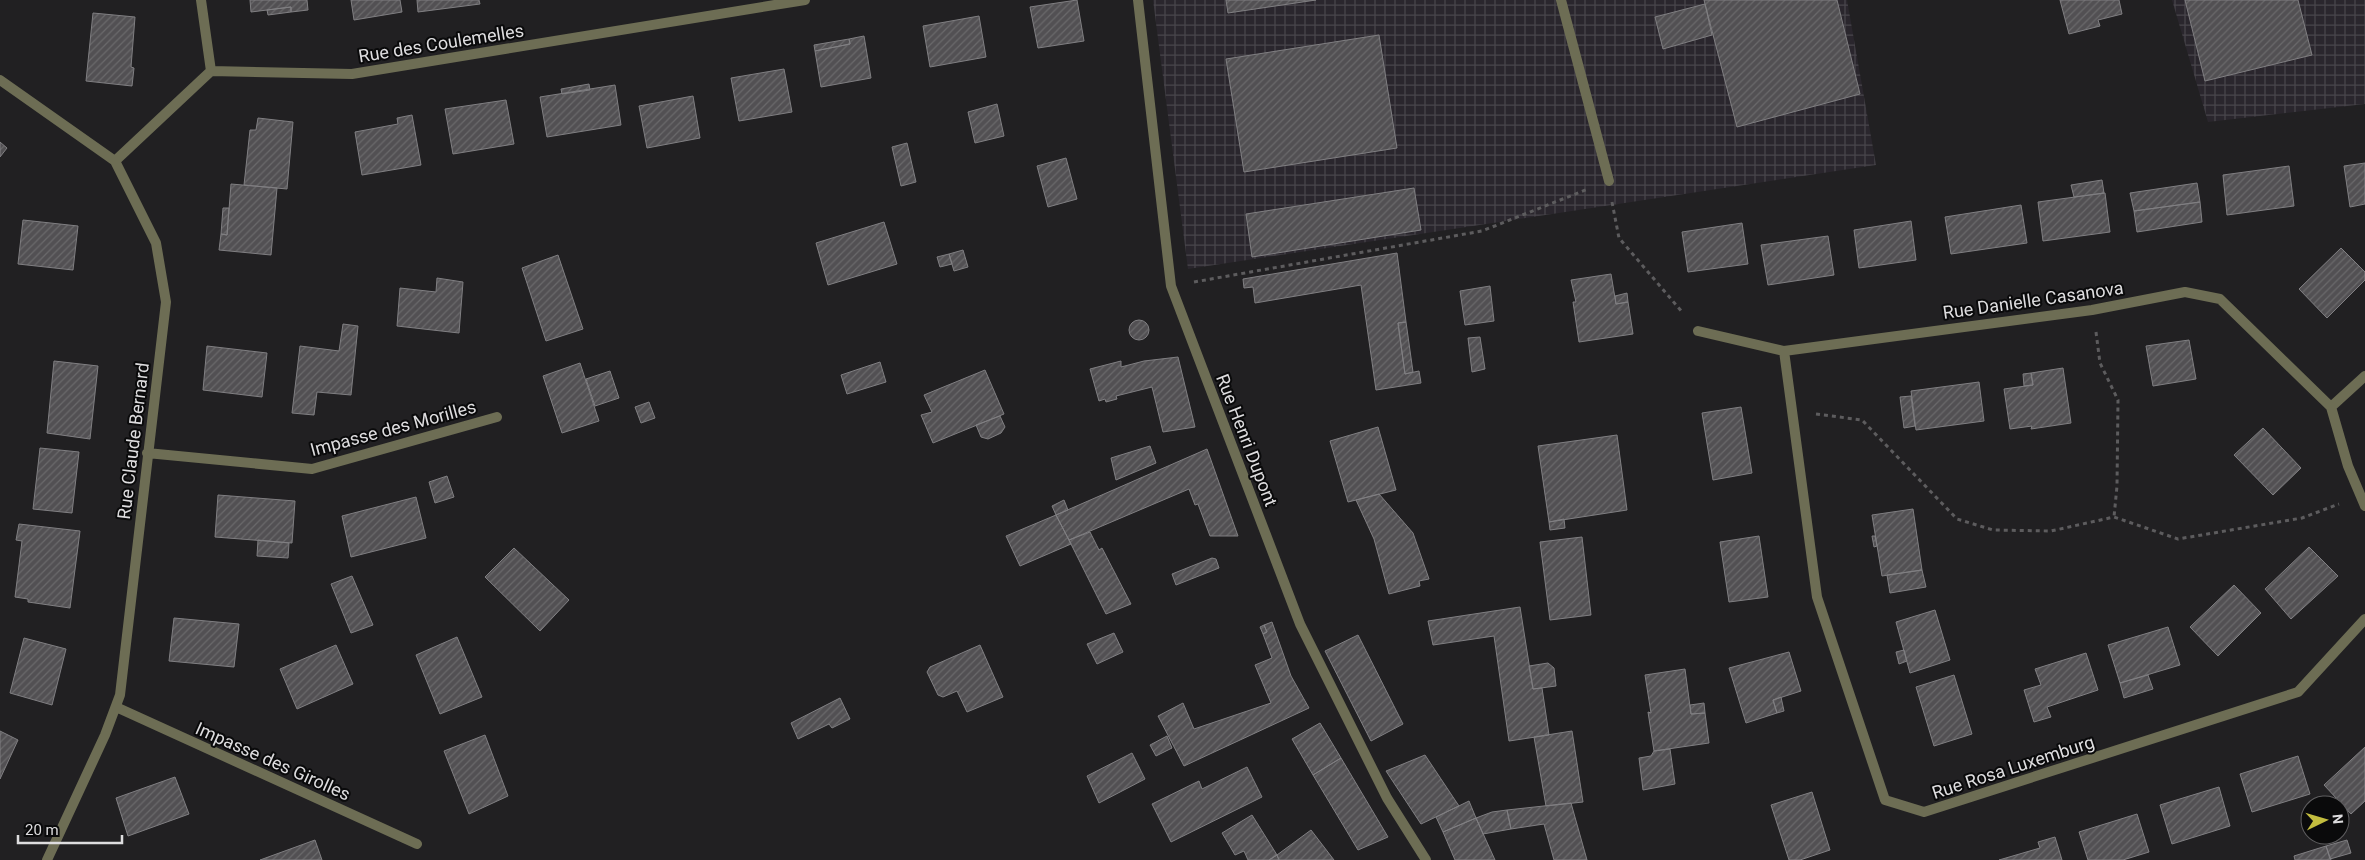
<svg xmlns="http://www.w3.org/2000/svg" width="2365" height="860" font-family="Roboto,sans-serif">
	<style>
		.industrial { fill: url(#industrial-grid) }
		.building { fill: url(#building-hatch); stroke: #807f82 }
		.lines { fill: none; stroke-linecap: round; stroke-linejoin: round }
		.path { stroke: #5d5c5e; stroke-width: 3; stroke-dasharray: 4 4; stroke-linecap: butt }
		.street { stroke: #6d6d54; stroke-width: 10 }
		.labels { text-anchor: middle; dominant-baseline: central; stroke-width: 4; stroke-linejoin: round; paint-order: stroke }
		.street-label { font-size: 18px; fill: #dedddf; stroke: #0a0a0b }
	</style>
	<defs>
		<pattern id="industrial-grid" width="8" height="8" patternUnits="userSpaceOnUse" patternTransform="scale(1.25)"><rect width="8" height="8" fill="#2a262d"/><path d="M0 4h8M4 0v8" fill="none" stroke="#48454b"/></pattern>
		<pattern id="building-hatch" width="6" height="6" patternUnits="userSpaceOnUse" patternTransform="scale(1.25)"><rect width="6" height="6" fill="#525053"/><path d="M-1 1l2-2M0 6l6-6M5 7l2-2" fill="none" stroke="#6a696b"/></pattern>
	</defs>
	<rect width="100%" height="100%" fill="#212022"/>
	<path class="industrial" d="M 1153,0 L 1847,0 L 1876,165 L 1188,269 Z
		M 2172,0 L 2365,0 L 2365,104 L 2208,122 Z"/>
	<path class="building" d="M 250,0 L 307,0 L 308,10 L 291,12 L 291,7 L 251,12 Z
		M 351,0 L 400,0 L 402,12 L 354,20 Z
		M 417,0 L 479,0 L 480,4 L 418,12 Z
		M 1077,0 L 1084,41 L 1038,48 L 1030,7 Z
		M 1226,0 L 1316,0 L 1228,13 Z
		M 1704,0 L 1837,0 L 1860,94 L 1737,127 Z
		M 2060,0 L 2119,0 L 2122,14 L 2098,20 L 2100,26 L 2069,34 Z
		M 2185,0 L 2298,0 L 2312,55 L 2205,81 Z
		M 1705,4 L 1712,35 L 1663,49 L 1655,17 Z
		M 291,7 L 291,12 L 268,15 L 267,10 Z
		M 93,13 L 135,17 L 131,67 L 134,68 L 132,86 L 86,81 Z
		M 979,16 L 986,57 L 930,67 L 923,26 Z
		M 1379,35 L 1397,148 L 1244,172 L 1226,59 Z
		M 864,36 L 871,78 L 821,87 L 815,51 L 850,44 L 849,39 Z
		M 849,39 L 850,44 L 815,51 L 814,45 Z
		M 784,69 L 792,112 L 739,121 L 731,78 Z
		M 589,84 L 590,90 L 562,94 L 561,89 Z
		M 615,85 L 621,125 L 547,137 L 540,97 Z
		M 693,96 L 700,138 L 647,148 L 639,106 Z
		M 506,100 L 514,144 L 453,154 L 445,109 Z
		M 997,104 L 1004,136 L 975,143 L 968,112 Z
		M 412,115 L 421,165 L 362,175 L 355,132 L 398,124 L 397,118 Z
		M 258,118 L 293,122 L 287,189 L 244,185 L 250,130 L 256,130 Z
		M 0,142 L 7,148 L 0,157 Z
		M 907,143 L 916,182 L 901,186 L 892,147 Z
		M 1066,158 L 1077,199 L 1048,207 L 1037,166 Z
		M 2365,163 L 2365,204 L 2350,207 L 2344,166 Z
		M 2289,166 L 2294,206 L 2227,215 L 2223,175 Z
		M 2102,180 L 2104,193 L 2074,197 L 2071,185 Z
		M 2197,183 L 2200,202 L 2134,211 L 2130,193 Z
		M 231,184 L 277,188 L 271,255 L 219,250 L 221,234 L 227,235 Z
		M 1414,188 L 1421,230 L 1252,257 L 1246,214 Z
		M 2105,193 L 2110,232 L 2043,241 L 2038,202 Z
		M 2200,202 L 2202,222 L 2137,232 L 2134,211 Z
		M 2021,205 L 2027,243 L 1951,254 L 1945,217 Z
		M 223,208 L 229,208 L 227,235 L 221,234 Z
		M 23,220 L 78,226 L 73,270 L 18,264 Z
		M 1911,221 L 1916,260 L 1859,268 L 1854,230 Z
		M 884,222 L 897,264 L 828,285 L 816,243 Z
		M 1742,223 L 1748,264 L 1688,272 L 1682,232 Z
		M 1828,236 L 1834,275 L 1768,285 L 1761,245 Z
		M 2341,248 L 2365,272 L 2365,280 L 2327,318 L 2299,289 Z
		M 963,250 L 968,267 L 954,271 L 949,254 Z
		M 1397,253 L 1406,322 L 1398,323 L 1405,374 L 1419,371 L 1421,383 L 1376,390 L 1361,285 L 1255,303 L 1253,287 L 1244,288 L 1243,279 Z
		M 949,254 L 952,264 L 940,267 L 937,257 Z
		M 558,255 L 583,329 L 546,341 L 522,268 Z
		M 1611,274 L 1616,304 L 1628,302 L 1633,334 L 1579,342 L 1573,302 L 1576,302 L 1571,280 Z
		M 437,278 L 463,282 L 459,333 L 397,326 L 400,288 L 436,292 Z
		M 1490,286 L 1494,321 L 1465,325 L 1460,291 Z
		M 1627,293 L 1628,302 L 1616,304 L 1615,296 Z
		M1129 330a10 10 0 1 1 20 0a10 10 0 1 1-20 0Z
		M 1406,322 L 1413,372 L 1405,374 L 1398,323 Z
		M 343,324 L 358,326 L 351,395 L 317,392 L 314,415 L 292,413 L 300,346 L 339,351 Z
		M 1480,337 L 1485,369 L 1472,372 L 1468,338 Z
		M 2189,340 L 2196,379 L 2153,386 L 2146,346 Z
		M 207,346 L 267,353 L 262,397 L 203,390 Z
		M 1178,357 L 1195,427 L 1163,432 L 1152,387 L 1116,396 L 1117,399 L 1106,402 L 1105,399 L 1099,401 L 1090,369 L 1121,361 L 1121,367 L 1144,361 Z
		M 54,361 L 98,366 L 90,439 L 47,433 Z
		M 880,362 L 886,382 L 847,394 L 841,375 Z
		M 580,363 L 599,421 L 562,433 L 543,376 Z
		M 2063,368 L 2071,423 L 2031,429 L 2032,426 L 2010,429 L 2004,389 L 2033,385 L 2031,373 Z
		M 985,370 L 1004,414 L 933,443 L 921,415 L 932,412 L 924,395 Z
		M 610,371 L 619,398 L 595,406 L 586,379 Z
		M 2031,373 L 2033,385 L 2024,386 L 2023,374 Z
		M 1979,382 L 1984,421 L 1916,430 L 1911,391 Z
		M 1911,396 L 1915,426 L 1904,428 L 1900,397 Z
		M 649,402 L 655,418 L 641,423 L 635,407 Z
		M 1741,407 L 1752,473 L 1713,480 L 1702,413 Z
		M 1000,416 L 1005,427 L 1001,433 L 988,439 L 981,437 L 976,425 Z
		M 1378,427 L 1396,490 L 1348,502 L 1330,441 Z
		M 2263,428 L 2301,468 L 2273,495 L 2234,455 Z
		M 1617,435 L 1627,510 L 1549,522 L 1538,446 Z
		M 1150,446 L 1156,463 L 1116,480 L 1111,458 Z
		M 40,448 L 79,452 L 72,513 L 33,509 Z
		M 1207,449 L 1238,536 L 1210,536 L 1198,504 L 1195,505 L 1189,489 L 1069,540 L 1056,515 Z
		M 447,476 L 454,497 L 435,503 L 429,482 Z
		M 1379,494 L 1413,533 L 1429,579 L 1419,581 L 1420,586 L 1389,594 L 1374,539 L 1356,500 Z
		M 218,495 L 295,501 L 292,543 L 215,537 Z
		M 416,497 L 426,538 L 351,557 L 342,516 Z
		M 1064,500 L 1068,510 L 1056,515 L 1052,506 Z
		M 1913,509 L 1922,570 L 1882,576 L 1872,515 Z
		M 1056,515 L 1071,544 L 1020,566 L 1006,536 Z
		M 1564,519 L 1565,528 L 1550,530 L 1549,522 Z
		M 19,524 L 80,531 L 70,608 L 28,602 L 28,599 L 15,597 L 22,541 L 16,540 Z
		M 1090,532 L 1099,550 L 1102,548 L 1131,604 L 1106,614 L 1069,540 Z
		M 1759,536 L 1768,597 L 1729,602 L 1720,542 Z
		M 1872,536 L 1875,536 L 1877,546 L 1874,547 Z
		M 1582,537 L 1591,615 L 1550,620 L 1540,542 Z
		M 258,540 L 289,543 L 288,558 L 257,556 Z
		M 2309,547 L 2338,576 L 2291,619 L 2265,589 Z
		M 514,548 L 569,600 L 540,631 L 485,577 Z
		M 1212,558 L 1216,559 L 1219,568 L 1176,585 L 1172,574 Z
		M 1922,570 L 1926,587 L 1890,593 L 1887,575 Z
		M 352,576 L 373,625 L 351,633 L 331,584 Z
		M 2234,585 L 2261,613 L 2218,656 L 2190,627 Z
		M 1520,607 L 1533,689 L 1542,688 L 1549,735 L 1509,741 L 1494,636 L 1433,645 L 1428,621 Z
		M 1935,610 L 1950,660 L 1910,673 L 1896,622 Z
		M 174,618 L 239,624 L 234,667 L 169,661 Z
		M 1272,622 L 1291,676 L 1309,708 L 1184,766 L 1158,716 L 1183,703 L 1194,729 L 1271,703 L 1255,665 L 1272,658 L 1263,634 L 1267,632 L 1264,625 Z
		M 1264,625 L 1267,632 L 1263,634 L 1260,627 Z
		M 2168,627 L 2180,665 L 2120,683 L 2108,645 Z
		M 1114,633 L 1123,652 L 1097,664 L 1087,644 Z
		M 1358,635 L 1403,724 L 1371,741 L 1325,651 Z
		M 457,637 L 482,697 L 440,714 L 416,655 Z
		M 24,638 L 66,649 L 52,705 L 10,693 Z
		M 336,645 L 353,684 L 297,709 L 280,669 Z
		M 980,645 L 1003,697 L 967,712 L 957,691 L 943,697 L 938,695 L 927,672 L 930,667 Z
		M 1904,650 L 1907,661 L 1899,664 L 1896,652 Z
		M 1789,652 L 1801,691 L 1773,700 L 1777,713 L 1746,723 L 1729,668 Z
		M 2086,653 L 2098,690 L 2047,707 L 2051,717 L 2034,722 L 2024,690 L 2041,685 L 2035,669 Z
		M 1548,663 L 1554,668 L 1556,686 L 1533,689 L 1529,666 Z
		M 1685,669 L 1691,714 L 1705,713 L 1709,743 L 1654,751 L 1648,712 L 1651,713 L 1645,675 Z
		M 1954,675 L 1972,734 L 1934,746 L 1916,687 Z
		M 2148,675 L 2153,689 L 2124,698 L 2120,683 Z
		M 1781,697 L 1784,711 L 1777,713 L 1773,700 Z
		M 840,698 L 850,719 L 832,728 L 829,724 L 798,739 L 791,723 Z
		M 1704,703 L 1705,713 L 1691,714 L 1690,705 Z
		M 1320,723 L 1341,758 L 1313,775 L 1292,739 Z
		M 0,731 L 18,740 L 0,779 Z
		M 1572,731 L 1583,802 L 1546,806 L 1534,737 Z
		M 485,735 L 508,796 L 469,814 L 444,751 Z
		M 1167,736 L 1172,748 L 1156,756 L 1150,745 Z
		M 2365,747 L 2365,801 L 2351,814 L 2324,785 Z
		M 1670,749 L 1675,784 L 1643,790 L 1639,758 L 1651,756 L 1654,751 Z
		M 1132,753 L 1145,779 L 1099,803 L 1087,776 Z
		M 1425,755 L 1459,806 L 1421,824 L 1386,771 Z
		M 2298,756 L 2310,794 L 2252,812 L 2240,774 Z
		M 1341,758 L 1388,837 L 1358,850 L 1313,775 Z
		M 1247,767 L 1262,797 L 1171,842 L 1152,804 L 1199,781 L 1202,789 Z
		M 175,777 L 189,814 L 128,836 L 116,798 Z
		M 2219,787 L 2230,826 L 2172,844 L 2160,805 Z
		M 1812,792 L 1830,850 L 1800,860 L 1789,860 L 1771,805 Z
		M 1469,801 L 1476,818 L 1443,832 L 1436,817 Z
		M 1571,803 L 1587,860 L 1554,860 L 1544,824 L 1511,829 L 1507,810 Z
		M 1507,810 L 1511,829 L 1483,834 L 1476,818 L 1492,812 Z
		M 2137,814 L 2149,852 L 2123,860 L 2088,860 L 2079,832 Z
		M 1252,815 L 1277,855 L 1269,860 L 1248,860 L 1244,851 L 1235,855 L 1222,833 Z
		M 1476,818 L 1495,860 L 1455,860 L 1443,832 Z
		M 1311,830 L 1334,860 L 1279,860 L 1277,855 Z
		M 2055,837 L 2062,860 L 1999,860 L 2040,848 L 2038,842 Z
		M 315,840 L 322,860 L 260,860 Z
		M 2347,840 L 2351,853 L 2330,859 L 2326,846 Z
		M 2326,846 L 2331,860 L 2295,860 L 2294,856 Z
		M 1277,855 L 1279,860 L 1269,860 Z"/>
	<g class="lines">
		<path class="path" d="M 1612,202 L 1619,238 L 1683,313
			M 1194,282 L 1482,231 L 1588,189
			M 2096,332 L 2100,363 L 2118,400 L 2117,486 L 2114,517
			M 1816,414 L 1862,420 L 1957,519 L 1993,530 L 2051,531 L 2114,517 L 2178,539 L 2302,518 L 2339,504"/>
		<path class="street" d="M 201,0 L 211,71
			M 1138,0 L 1171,286 L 1300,624 L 1387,798 L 1426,860
			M 1561,0 L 1609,181
			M 0,80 L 115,161 L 156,243 L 166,302 L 120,695 L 105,735 L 47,860
			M 115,161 L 211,71 L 352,74 L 805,0
			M 1698,331 L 1784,351 L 2092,310 L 2185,292 L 2220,299 L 2331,407 L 2348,466 L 2365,506
			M 1784,351 L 1817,597 L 1885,800 L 1924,812 L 2298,692 L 2365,619
			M 2331,407 L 2365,376
			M 147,453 L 312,469 L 497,417
			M 116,707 L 417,844"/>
	</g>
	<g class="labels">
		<g class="street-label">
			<text transform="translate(441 43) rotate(-9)">Rue des Coulemelles</text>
			<text transform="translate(2033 300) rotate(-8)">Rue Danielle Casanova</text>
			<text transform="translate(393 428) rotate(-15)">Impasse des Morilles</text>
			<text transform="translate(1247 440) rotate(69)">Rue Henri Dupont</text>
			<text transform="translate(133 441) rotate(-83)">Rue Claude Bernard</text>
			<text transform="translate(273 761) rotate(24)">Impasse des Girolles</text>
			<text transform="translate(2013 767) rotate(-18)">Rue Rosa Luxemburg</text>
		</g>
	</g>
	<g transform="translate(2325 820) rotate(85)"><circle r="24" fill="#0a0a0b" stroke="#5f5e60"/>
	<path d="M0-4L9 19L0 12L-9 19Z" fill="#c3bd3f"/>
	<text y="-8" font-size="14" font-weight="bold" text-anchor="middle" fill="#dedddf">N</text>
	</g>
	<path d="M18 835v8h104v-8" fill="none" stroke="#dedddf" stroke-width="2.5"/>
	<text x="25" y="835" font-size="15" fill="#dedddf" stroke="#0a0a0b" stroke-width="4" paint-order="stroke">20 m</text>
</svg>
